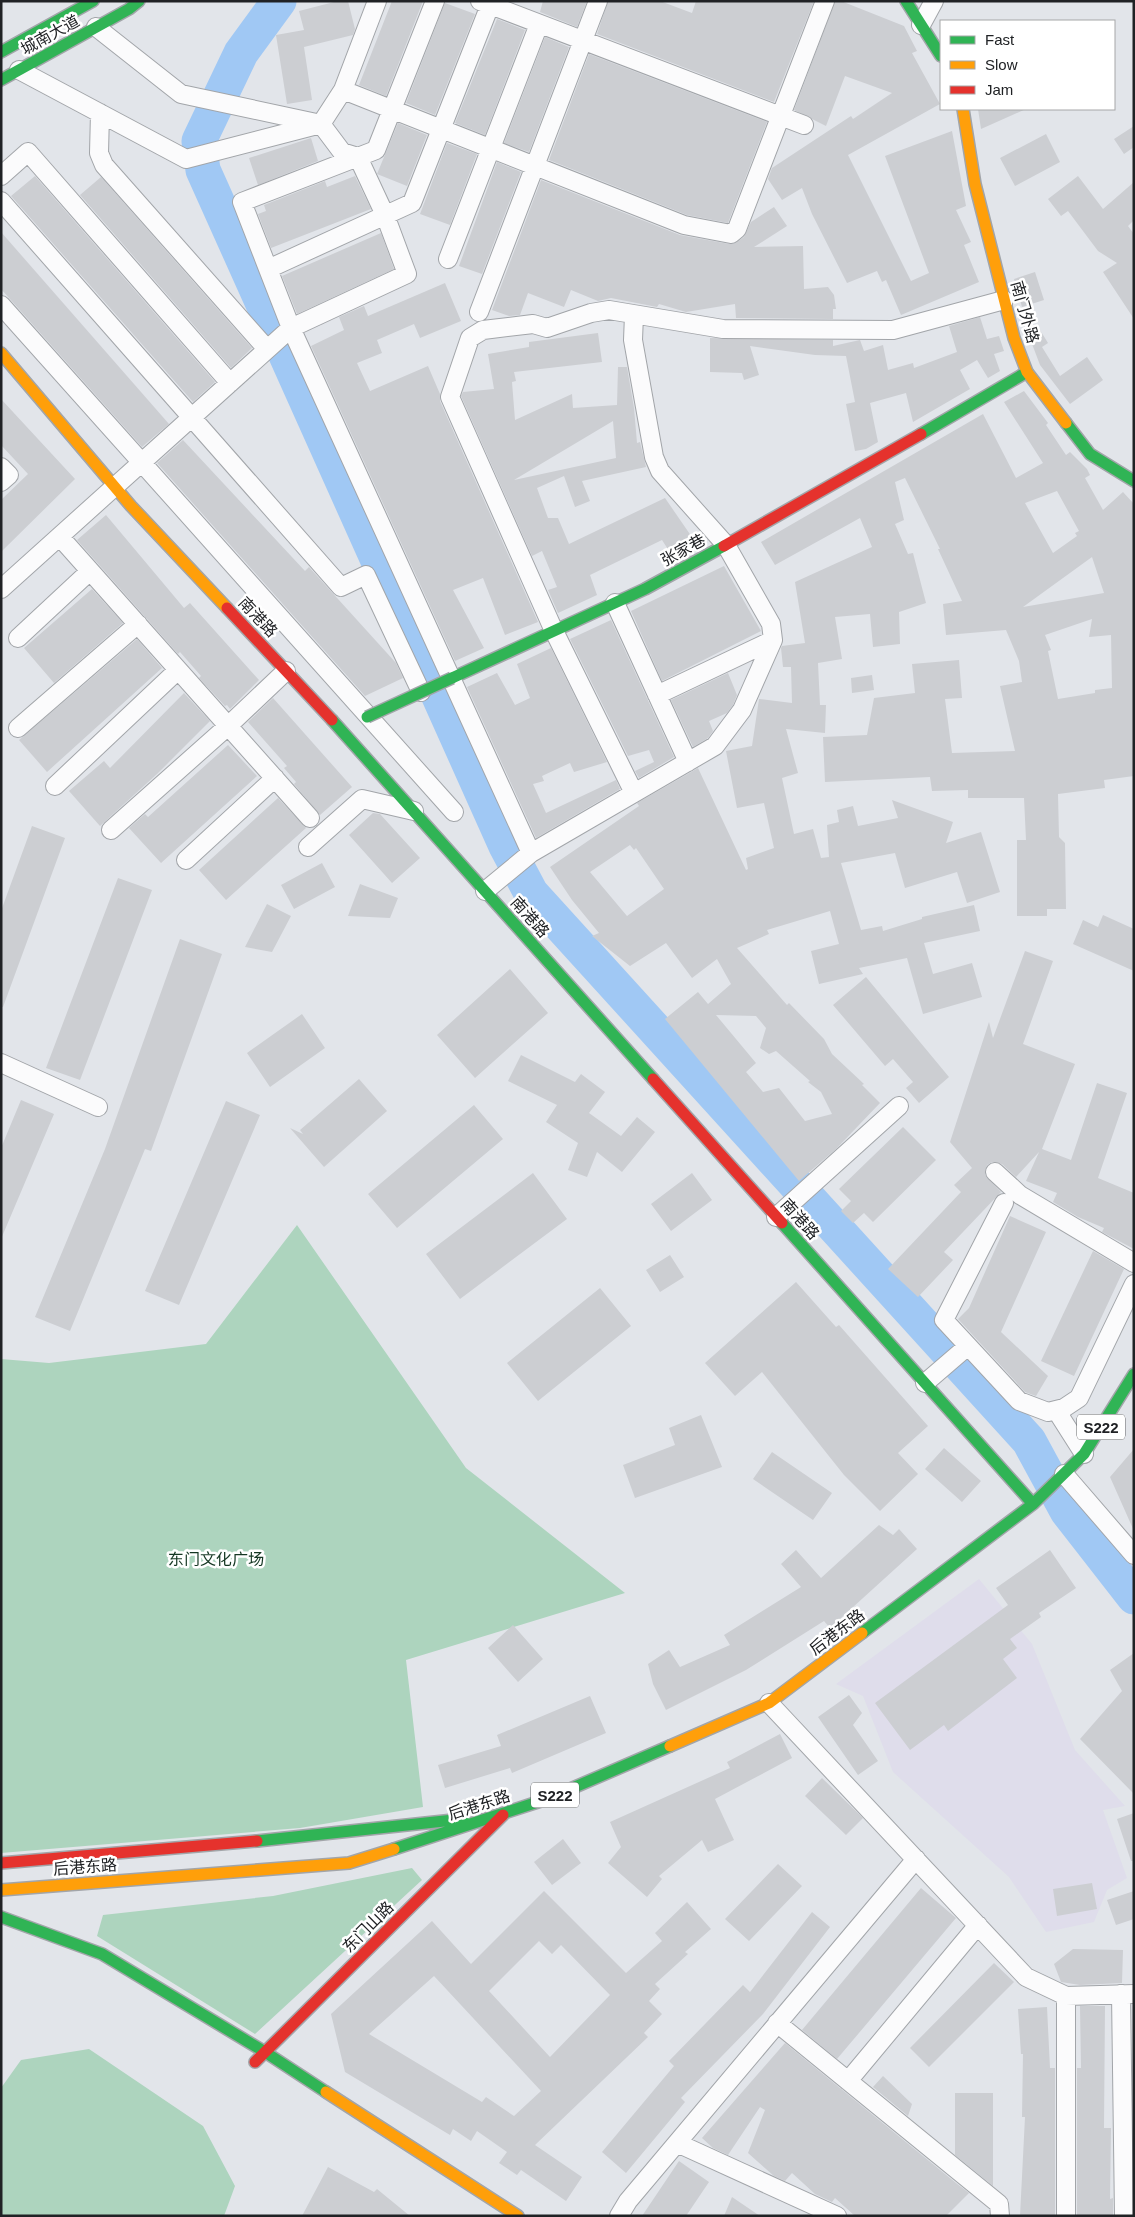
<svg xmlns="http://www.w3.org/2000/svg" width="1135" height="2217" font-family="Helvetica,'Noto Sans SC',sans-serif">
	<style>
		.industrial { fill: #dfddeb }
		.green { fill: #add4be }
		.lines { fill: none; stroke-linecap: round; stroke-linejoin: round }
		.river { stroke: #a0c8f4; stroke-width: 35 }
		.building { fill: #ccced2; fill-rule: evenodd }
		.street-casing { stroke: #a2a5a9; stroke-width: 20 }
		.fast-casing { stroke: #a2a5a9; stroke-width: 14 }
		.slow-casing { stroke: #a2a5a9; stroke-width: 14 }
		.jam-casing { stroke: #a2a5a9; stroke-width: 14 }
		.street { stroke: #fbfbfc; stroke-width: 18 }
		.fast { stroke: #30b455; stroke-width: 11 }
		.slow { stroke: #ff9f0a; stroke-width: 11 }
		.jam { stroke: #e5322d; stroke-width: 11 }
		.fast-bridge-casing { stroke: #a2a5a9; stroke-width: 14; stroke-linecap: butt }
		.fast-bridge { stroke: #30b455; stroke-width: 11 }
		.labels { text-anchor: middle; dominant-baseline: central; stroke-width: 5; stroke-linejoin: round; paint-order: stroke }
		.shield { fill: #fff; stroke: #636466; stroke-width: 1 }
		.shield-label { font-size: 15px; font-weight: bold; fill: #202225 }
		.street-label { font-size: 16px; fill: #202225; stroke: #fff }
		.park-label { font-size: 16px; fill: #153723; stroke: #fff }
	</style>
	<rect width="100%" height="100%" fill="#e2e5ea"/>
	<path class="industrial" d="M 979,1579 L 1032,1644 L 1075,1750 L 1125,1806 L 1103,1810 L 1127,1878 L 1107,1890 L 1094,1922 L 1046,1932 L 1009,1877 L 893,1772 L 863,1696 L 836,1684 Z"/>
	<path class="green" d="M 297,1225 L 466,1468 L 625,1593 L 406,1660 L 423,1807 L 300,1828 L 1,1853 L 1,1359 L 49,1363 L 206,1344 Z
		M 412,1868 L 422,1880 L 255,2034 L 97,1936 L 103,1915 L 273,1896 Z
		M 89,2049 L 203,2126 L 235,2186 L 224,2216 L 1,2216 L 1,2088 L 21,2060 Z"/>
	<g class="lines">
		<path class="river" d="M 279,1 L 241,53 L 199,141 L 203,170 L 506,846 L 531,893 L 1029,1441 L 1067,1511 L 1134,1597"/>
	</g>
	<path class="building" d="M 338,1 L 348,1 L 355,29 L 353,35 L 304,47 L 312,100 L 287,104 L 276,35 L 304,30 L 299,11 Z
		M 392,1 L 423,1 L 386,96 L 359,85 Z
		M 543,1 L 587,1 L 577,27 L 540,12 Z
		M 608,1 L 660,1 L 692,13 L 696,1 L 814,1 L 774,102 L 597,34 Z
		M 835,1 L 841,1 L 904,26 L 917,51 L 912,53 L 940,104 L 848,155 L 911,281 L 929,273 L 885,156 L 952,131 L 966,206 L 956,210 L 971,242 L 964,245 L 979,282 L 901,315 L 886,280 L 882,282 L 877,271 L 847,283 L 812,214 L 802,188 L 782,200 L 768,179 L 772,168 L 851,116 L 853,119 L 892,93 L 845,76 L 826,126 L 794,110 Z
		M 445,3 L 475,14 L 435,115 L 406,103 Z
		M 497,19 L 525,30 L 485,135 L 455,123 Z
		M 545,37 L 569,47 L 529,152 L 504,143 Z
		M 589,54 L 767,122 L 728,223 L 687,215 L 549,160 Z
		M 978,109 L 1026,109 L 981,129 Z
		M 398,123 L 427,135 L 407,186 L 377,174 Z
		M 1134,126 L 1134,147 L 1124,154 L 1114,139 Z
		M 1046,134 L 1060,162 L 1015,186 L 1000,158 Z
		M 311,138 L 318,161 L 258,185 L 249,158 Z
		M 447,143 L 477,154 L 450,225 L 420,214 Z
		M 497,162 L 521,172 L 482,274 L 459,266 Z
		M 35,176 L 215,382 L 193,402 L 11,196 Z
		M 355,176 L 371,209 L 271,248 L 258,214 L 266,211 L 264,205 L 325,181 L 327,187 Z
		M 1078,176 L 1103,209 L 1134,182 L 1134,220 L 1128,226 L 1134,234 L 1134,319 L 1103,272 L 1117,263 L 1098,251 L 1068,211 L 1061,216 L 1048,199 Z
		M 101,177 L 252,348 L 231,368 L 80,195 Z
		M 541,180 L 680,235 L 729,244 L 734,244 L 744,237 L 751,222 L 774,207 L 787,226 L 754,247 L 803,246 L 804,289 L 828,287 L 834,295 L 836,309 L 833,309 L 833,319 L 736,318 L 735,304 L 686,312 L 659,304 L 657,307 L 611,298 L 598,301 L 571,290 L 564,307 L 528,293 L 520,315 L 509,316 L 492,310 Z
		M 1,232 L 169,424 L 142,447 L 1,289 Z
		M 381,233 L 394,269 L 297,314 L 282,276 Z
		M 1035,272 L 1044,300 L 1022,307 L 1014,279 Z
		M 445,283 L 461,321 L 420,338 L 414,324 L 377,340 L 382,353 L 357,363 L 370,391 L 428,366 L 440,394 L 440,401 L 538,622 L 505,635 L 483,578 L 453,590 L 484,648 L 455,661 L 311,346 L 344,330 L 339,317 L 364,306 L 368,316 Z
		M 980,317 L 987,339 L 999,336 L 1004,351 L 994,354 L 1000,371 L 988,378 L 977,360 L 960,370 L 970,389 L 913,422 L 906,393 L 870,403 L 878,442 L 866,449 L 855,451 L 846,404 L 855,402 L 846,356 L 815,355 L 750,346 L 759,375 L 744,380 L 742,373 L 710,372 L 710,338 L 833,340 L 833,346 L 860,340 L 864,351 L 883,345 L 888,370 L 913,363 L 914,368 L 957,352 L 949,326 Z
		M 1037,325 L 1048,343 L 1042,347 L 1060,376 L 1087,357 L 1103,380 L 1070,404 L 1040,365 L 1026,328 Z
		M 598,333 L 602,362 L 514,372 L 516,381 L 512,382 L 515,420 L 572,394 L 573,408 L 617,405 L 618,367 L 627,367 L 634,408 L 637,443 L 640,442 L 646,467 L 582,481 L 590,501 L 575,507 L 564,476 L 537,488 L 548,518 L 558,518 L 569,544 L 665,498 L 696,543 L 673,557 L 662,540 L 590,575 L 597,595 L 558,613 L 548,590 L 557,587 L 542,551 L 532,556 L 461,396 L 463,392 L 494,389 L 488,354 L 529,347 L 529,342 ZM 613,421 L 616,458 L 514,480 Z
		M 1024,391 L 1048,423 L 1046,425 L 1066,455 L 1070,452 L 1087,469 L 1090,475 L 1085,478 L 1103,510 L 1123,492 L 1134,504 L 1134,776 L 1104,780 L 1105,788 L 1058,794 L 1059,837 L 1065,843 L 1066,909 L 1047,909 L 1047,916 L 1017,916 L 1017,840 L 1026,840 L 1024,798 L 968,798 L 968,790 L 932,791 L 930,777 L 825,782 L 823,737 L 867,735 L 874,698 L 915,693 L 912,664 L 959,660 L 962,698 L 945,699 L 952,753 L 1015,751 L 1000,686 L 1022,682 L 1019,661 L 1006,630 L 946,635 L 943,604 L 962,601 L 938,549 L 940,549 L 905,478 L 895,482 L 904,520 L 895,524 L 908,554 L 913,553 L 926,603 L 899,612 L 900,644 L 873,647 L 870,614 L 835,617 L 842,659 L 818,663 L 820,705 L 826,705 L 825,733 L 786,729 L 798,773 L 782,778 L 794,834 L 813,829 L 821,858 L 829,857 L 827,825 L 839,822 L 837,810 L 853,806 L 858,826 L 898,818 L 892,800 L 953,822 L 946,843 L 981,832 L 1000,892 L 967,903 L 957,872 L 905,888 L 895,853 L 841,863 L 861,930 L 882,926 L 883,931 L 922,919 L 922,917 L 974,905 L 980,931 L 924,943 L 933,974 L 972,963 L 982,997 L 923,1014 L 907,958 L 859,968 L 863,974 L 819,984 L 811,951 L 839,944 L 830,911 L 767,930 L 769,934 L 737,948 L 787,1005 L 789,1003 L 824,1039 L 832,1054 L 864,1084 L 862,1085 L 880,1103 L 836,1149 L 799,1181 L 665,1019 L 698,992 L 708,1004 L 731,984 L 717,959 L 692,978 L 666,943 L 630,966 L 592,936 L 599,933 L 572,900 L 550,867 L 639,806 L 637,803 L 698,768 L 746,870 L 748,869 L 746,858 L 774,848 L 764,803 L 737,808 L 726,751 L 752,746 L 759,699 L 792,703 L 791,667 L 783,667 L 781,648 L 782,646 L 805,643 L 795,582 L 872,547 L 860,518 L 775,565 L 761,542 L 983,414 L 1016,478 L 1043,463 L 1004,402 ZM 1057,491 L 1079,531 L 1075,533 L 1077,536 L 1053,553 L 1025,503 ZM 1092,557 L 1104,593 L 1023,607 ZM 1092,619 L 1089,637 L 1111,635 L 1112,688 L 1095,690 L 1095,693 L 1058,699 L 1048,651 L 1051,650 L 1045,635 ZM 630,845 L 634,850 L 636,848 L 664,889 L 627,916 L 590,872 ZM 716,1015 L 756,1016 L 766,1028 L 760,1048 L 769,1054 L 776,1051 L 810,1081 L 808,1082 L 821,1092 L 832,1114 L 805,1121 L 779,1088 L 763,1092 L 746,1072 L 756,1063 Z
		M 1,399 L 75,479 L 1,552 L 1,500 L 28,474 L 1,445 Z
		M 183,440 L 305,571 L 309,567 L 396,663 L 403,678 L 365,696 L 157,463 Z
		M 106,515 L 184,608 L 190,603 L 259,680 L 230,709 L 227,705 L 225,706 L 199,678 L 201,676 L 180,652 L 178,654 L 77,540 Z
		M 724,566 L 761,631 L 662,681 L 631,611 Z
		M 92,589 L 123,623 L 54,683 L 24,648 Z
		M 611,620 L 674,757 L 639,778 L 635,771 L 654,762 L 649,750 L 628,756 L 570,639 Z
		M 137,639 L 162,668 L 47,772 L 19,740 Z
		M 551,648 L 607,762 L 574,772 L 570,763 L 542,776 L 544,781 L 533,784 L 546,813 L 616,780 L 620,789 L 536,838 L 467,687 L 497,673 L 515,705 L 530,698 L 517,664 Z
		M 728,673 L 737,695 L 733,705 L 727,713 L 709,721 L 713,731 L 708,738 L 693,747 L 671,700 Z
		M 872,675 L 874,690 L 852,693 L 851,678 Z
		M 184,693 L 210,721 L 157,774 L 100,826 L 69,791 L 104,761 L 110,768 Z
		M 273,698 L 352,787 L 320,815 L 294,784 L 296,782 L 284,768 L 287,766 L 248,722 Z
		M 228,745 L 257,776 L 161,863 L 129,828 L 145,814 L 148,817 Z
		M 278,798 L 306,828 L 226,900 L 199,870 Z
		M 373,813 L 380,814 L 420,858 L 392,883 L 349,835 Z
		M 32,826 L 65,838 L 3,1007 L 1,1007 L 1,911 Z
		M 322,863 L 335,887 L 294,909 L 281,885 Z
		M 118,878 L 152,890 L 80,1080 L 46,1068 Z
		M 360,884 L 398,898 L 390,918 L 348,916 Z
		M 267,904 L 291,916 L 272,952 L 245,947 Z
		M 1103,915 L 1134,929 L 1134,971 L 1073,944 L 1083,920 L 1098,927 Z
		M 180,939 L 222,954 L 151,1151 L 145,1149 L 70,1331 L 35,1317 L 105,1149 Z
		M 1025,951 L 1053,961 L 1023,1044 L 1075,1064 L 1042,1149 L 1071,1160 L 1097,1083 L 1127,1093 L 1098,1178 L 1134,1193 L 1134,1249 L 1102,1232 L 1104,1228 L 1078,1217 L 1053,1202 L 1057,1193 L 1026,1181 L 1039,1152 L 1016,1177 L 1002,1164 L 992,1162 L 987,1165 L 985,1175 L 1001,1192 L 944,1252 L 953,1260 L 918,1297 L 888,1269 L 961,1192 L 954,1185 L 972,1168 L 950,1142 L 989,1022 L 993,1038 Z
		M 510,969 L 548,1013 L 475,1078 L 437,1035 Z
		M 866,977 L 949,1077 L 919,1103 L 906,1088 L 913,1082 L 893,1059 L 885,1066 L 833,1005 Z
		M 302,1014 L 325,1048 L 270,1087 L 247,1053 Z
		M 521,1055 L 575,1082 L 581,1074 L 605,1092 L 589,1113 L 621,1136 L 637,1117 L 655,1132 L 622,1172 L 597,1152 L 587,1177 L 568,1170 L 578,1143 L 546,1122 L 557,1105 L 508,1081 Z
		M 359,1079 L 387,1111 L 324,1167 L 290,1128 L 303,1134 L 300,1130 Z
		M 21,1100 L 54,1114 L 1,1239 L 1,1148 Z
		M 226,1101 L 260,1115 L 179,1305 L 145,1291 Z
		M 474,1105 L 503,1139 L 397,1228 L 368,1194 Z
		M 903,1127 L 936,1160 L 873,1222 L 864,1213 L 853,1223 L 841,1211 L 851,1201 L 839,1189 Z
		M 533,1173 L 567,1219 L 460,1299 L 426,1254 Z
		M 692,1173 L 712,1200 L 671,1231 L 651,1204 Z
		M 1010,1216 L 1046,1232 L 1001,1332 L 1048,1376 L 1036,1396 L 1025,1392 L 958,1319 L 969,1308 Z
		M 1093,1251 L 1124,1269 L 1074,1376 L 1041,1361 Z
		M 670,1255 L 684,1277 L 660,1292 L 646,1270 Z
		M 796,1282 L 836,1327 L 839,1325 L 928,1426 L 898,1453 L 918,1474 L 880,1511 L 844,1475 L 762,1372 L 735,1396 L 705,1363 Z
		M 600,1288 L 631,1326 L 538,1401 L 507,1363 Z
		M 701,1415 L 722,1467 L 635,1498 L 623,1465 L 675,1445 L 669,1428 Z
		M 944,1448 L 981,1481 L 962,1502 L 925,1469 Z
		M 1134,1449 L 1134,1531 L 1110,1477 Z
		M 772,1452 L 832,1493 L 813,1520 L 753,1479 Z
		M 879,1525 L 893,1535 L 899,1529 L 917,1549 L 830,1628 L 824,1621 L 746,1670 L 666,1710 L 653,1684 L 648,1664 L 669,1650 L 680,1667 L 730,1645 L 724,1635 L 801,1587 L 781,1564 L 796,1550 L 821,1578 Z
		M 1050,1550 L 1076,1588 L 1039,1613 L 1041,1617 L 1010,1639 L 1017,1648 L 1003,1659 L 1017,1678 L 948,1731 L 944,1725 L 910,1750 L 875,1703 L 1008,1605 L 996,1588 Z
		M 513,1625 L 543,1659 L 518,1682 L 488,1648 Z
		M 1134,1653 L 1134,1794 L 1080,1739 L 1122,1691 L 1110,1670 Z
		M 849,1695 L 862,1713 L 853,1725 L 878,1761 L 858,1775 L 818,1717 Z
		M 590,1696 L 606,1733 L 512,1773 L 510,1768 L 445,1788 L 438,1765 L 501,1746 L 497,1735 Z
		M 780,1734 L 792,1758 L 715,1799 L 734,1840 L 708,1852 L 702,1840 L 659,1876 L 662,1879 L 647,1897 L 608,1863 L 621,1847 L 610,1822 L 730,1768 L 727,1762 Z
		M 822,1778 L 863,1818 L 846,1835 L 805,1796 Z
		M 1134,1813 L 1134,1861 L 1131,1861 L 1117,1819 Z
		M 563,1839 L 581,1863 L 552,1885 L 534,1862 Z
		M 778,1864 L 802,1886 L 749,1941 L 725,1919 Z
		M 1092,1883 L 1097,1909 L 1057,1916 L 1053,1889 Z
		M 921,1888 L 956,1918 L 837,2059 L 802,2030 Z
		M 544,1891 L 626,1973 L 662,1941 L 655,1933 L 687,1902 L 711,1929 L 685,1952 L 688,1954 L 655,1984 L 660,1989 L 649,2001 L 662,2014 L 644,2033 L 648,2037 L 535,2145 L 582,2177 L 566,2201 L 521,2170 L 517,2175 L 499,2163 L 507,2152 L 477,2131 L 471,2141 L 453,2129 L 450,2135 L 345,2072 L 331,2014 L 432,1921 L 471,1964 ZM 539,1941 L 552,1954 L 561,1945 L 610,1995 L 550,2057 L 489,1991 ZM 434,1976 L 541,2091 L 514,2116 L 486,2097 L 482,2102 L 369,2034 Z
		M 1134,1891 L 1134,1919 L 1116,1925 L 1107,1900 Z
		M 812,1912 L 830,1927 L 763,2014 L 681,2098 L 685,2102 L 626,2173 L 602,2152 L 674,2066 L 669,2061 L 743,1985 L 750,1992 Z
		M 1073,1949 L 1123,1950 L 1122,1983 L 1080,1985 L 1061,1982 L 1054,1964 Z
		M 994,1963 L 1014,1982 L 929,2067 L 910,2048 Z
		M 1080,2006 L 1105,2006 L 1104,2128 L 1111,2128 L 1110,2199 L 1113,2198 L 1113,2216 L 1077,2216 L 1077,2068 L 1081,2068 Z
		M 1047,2007 L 1050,2068 L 1055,2068 L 1055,2216 L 1020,2216 L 1025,2117 L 1022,2117 L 1023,2054 L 1021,2054 L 1018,2009 Z
		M 785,2043 L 956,2183 L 969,2193 L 946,2216 L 855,2216 L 835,2198 L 832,2202 L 815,2194 L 792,2173 L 785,2181 L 774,2176 L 748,2153 L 765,2110 L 760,2107 L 728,2155 L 713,2148 L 702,2138 Z
		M 883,2076 L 912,2104 L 908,2116 L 873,2087 Z
		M 955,2093 L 993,2093 L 993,2186 L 955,2155 Z
		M 679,2161 L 709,2182 L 686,2216 L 642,2216 Z
		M 328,2167 L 374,2192 L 377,2189 L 410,2216 L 302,2216 Z
		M 732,2197 L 760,2216 L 724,2216 Z"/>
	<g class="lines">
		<defs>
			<path id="street" d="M 435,1 L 376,150 L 242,202 L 291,328 L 531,853
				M 480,1 L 804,125
				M 921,25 L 934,1
				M 19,70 L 186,159 L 321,124 L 343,90 L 377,1
				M 343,90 L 684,225 L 731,234 L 737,229 L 825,1
				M 100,113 L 99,153 L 104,165 L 267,349
				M 1,176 L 28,152 L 230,383
				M 1,201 L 341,587 L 366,575 L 421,692
				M 448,259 L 539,24
				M 268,269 L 412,203 L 490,5
				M 1,305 L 454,812
				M 479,312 L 598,1
				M 1,467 L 9,475 L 1,482
				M 60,537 L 310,818
				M 1,589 L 291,328 L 407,274 L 385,215 L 358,157 L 342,152 L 321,124 L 181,94 L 96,27
				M 615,603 L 688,762
				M 18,638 L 90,571
				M 657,695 L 773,640
				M 18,728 L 138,624
				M 55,786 L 178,670
				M 634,793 L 554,631 L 450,397 L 470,338 L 483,330 L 533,324 L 547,328 L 591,313 L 609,310 L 723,329 L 893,330 L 1004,300
				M 111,830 L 228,726 L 286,671
				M 308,847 L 362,799 L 414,811
				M 186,860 L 275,778
				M 485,891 L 531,853 L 715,746 L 742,710 L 773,640 L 771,624 L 726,545 L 660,471 L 654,457 L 633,340 L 634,315
				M 1,1063 L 98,1107
				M 995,1172 L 1020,1195 L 1134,1263
				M 1004,1203 L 944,1320 L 1019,1401 L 1048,1412 L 1064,1408 L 1079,1398 L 1134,1284
				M 776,1217 L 899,1106
				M 925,1383 L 968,1346
				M 1056,1410 L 1084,1454
				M 1064,1474 L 1134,1555
				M 769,1703 L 1026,1977 L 1066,1996 L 1134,1994
				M 1121,1994 L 1124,2216
				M 777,2023 L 999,2204 L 1000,2216
				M 848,2081 L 978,1925
				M 677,2143 L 837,2216
				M 619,2216 L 628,2201 L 916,1859
				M 1066,2216 L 1066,1996"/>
			<path id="fast" d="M 906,1 L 941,56
				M 1,52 L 93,1
				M 1,80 L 129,9 L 139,1
				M 1066,423 L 1090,454 L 1134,481
				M 921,434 L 1027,372
				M 452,678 L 645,589 L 724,546
				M 332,720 L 653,1079
				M 782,1223 L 1033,1504
				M 862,1633 L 1033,1504 L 1084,1454 L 1134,1374
				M 257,1841 L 463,1819
				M 394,1849 L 547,1799 L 670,1746
				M 1,1917 L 102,1954 L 265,2052 L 326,2092"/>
			<path id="slow" d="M 963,109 L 975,184 L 1014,338 L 1027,372 L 1066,423
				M 1,353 L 131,506 L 227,608
				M 670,1746 L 769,1703 L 862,1633
				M 1,1890 L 349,1863 L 394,1849
				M 326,2092 L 518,2216"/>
			<path id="jam" d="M 724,546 L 921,434
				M 227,608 L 332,720
				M 653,1079 L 782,1223
				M 1,1863 L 257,1841
				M 255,2062 L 503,1815"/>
		</defs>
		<use href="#street" class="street-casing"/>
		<use href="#fast" class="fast-casing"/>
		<use href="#slow" class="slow-casing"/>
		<use href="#jam" class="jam-casing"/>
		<use href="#street" class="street"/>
		<use href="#fast" class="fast"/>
		<use href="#slow" class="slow"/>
		<use href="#jam" class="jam"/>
		<defs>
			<path id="fast-bridge" d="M 367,717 L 452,678"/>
		</defs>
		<use href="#fast-bridge" class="fast-bridge-casing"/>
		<use href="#fast-bridge" class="fast-bridge"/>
	</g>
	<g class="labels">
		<g class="shield">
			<rect x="1077" y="1414.5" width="48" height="25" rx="4"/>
			<rect x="531" y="1782.5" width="48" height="25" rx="4"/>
		</g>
		<g class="shield-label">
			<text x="1101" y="1427">S222</text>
			<text x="555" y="1795">S222</text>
		</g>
		<g class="street-label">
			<text transform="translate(50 35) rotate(-29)">城南大道</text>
			<text transform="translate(1025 312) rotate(74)">南门外路</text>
			<text transform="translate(683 550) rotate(-29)">张家巷</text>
			<text transform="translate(258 617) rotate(47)">南港路</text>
			<text transform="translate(530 917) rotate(48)">南港路</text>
			<text transform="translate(800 1219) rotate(48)">南港路</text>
			<text transform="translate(837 1632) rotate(-37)">后港东路</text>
			<text transform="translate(479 1805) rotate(-18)">后港东路</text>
			<text transform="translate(85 1867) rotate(-4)">后港东路</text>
			<text transform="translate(368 1927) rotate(-45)">东门山路</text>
		</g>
		<g class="park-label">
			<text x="216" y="1559">东门文化广场</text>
		</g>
	</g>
	<rect width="1135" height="2217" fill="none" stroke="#202225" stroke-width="5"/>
	<rect x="940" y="20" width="175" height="90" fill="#ffffff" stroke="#a6a7a8"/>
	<rect x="950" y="36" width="25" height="8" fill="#30b455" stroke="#a6a7a8"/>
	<text x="985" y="45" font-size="15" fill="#202225">Fast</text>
	<rect x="950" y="61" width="25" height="8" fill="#ff9f0a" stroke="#a6a7a8"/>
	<text x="985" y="70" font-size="15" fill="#202225">Slow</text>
	<rect x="950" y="86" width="25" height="8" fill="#e5322d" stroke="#a6a7a8"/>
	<text x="985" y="95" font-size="15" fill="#202225">Jam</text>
</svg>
